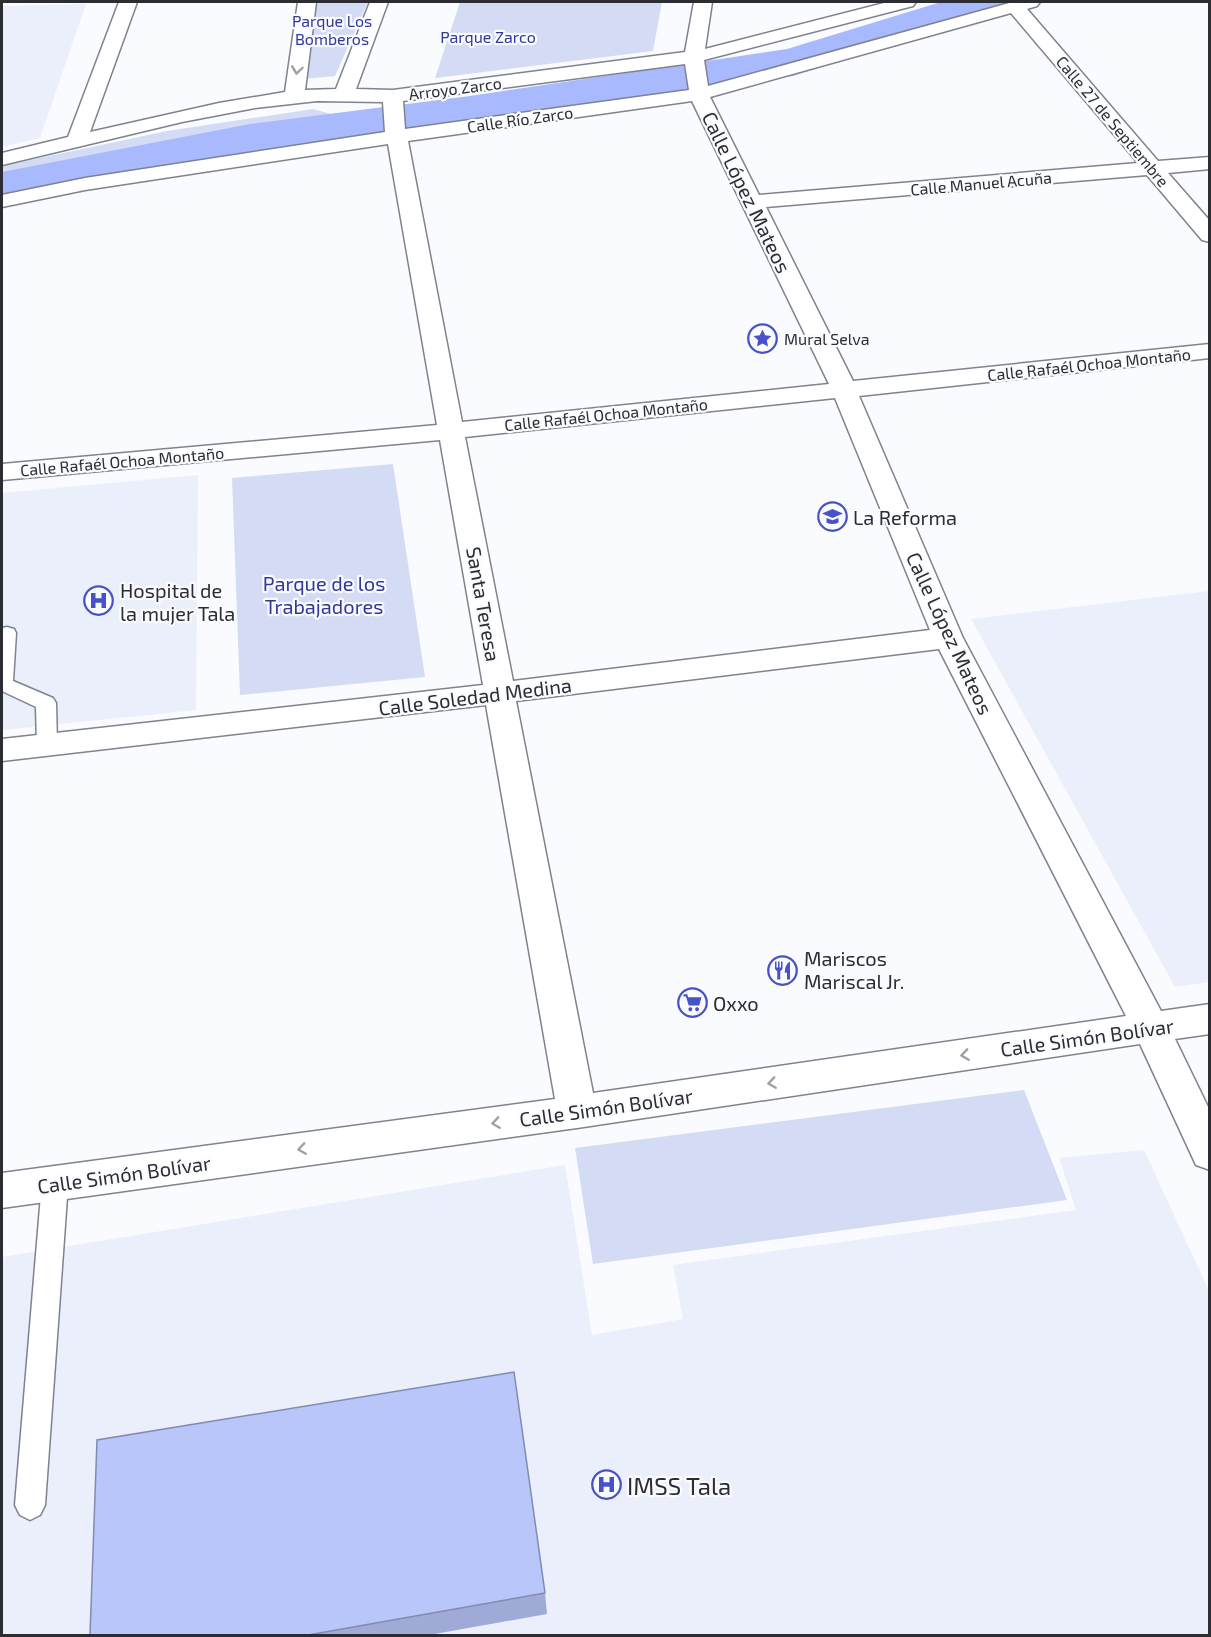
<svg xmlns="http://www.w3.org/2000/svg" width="1211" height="1637" font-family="'Exo 2',sans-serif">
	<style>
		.built { fill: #ebeffc }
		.green { fill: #d4dbf5 }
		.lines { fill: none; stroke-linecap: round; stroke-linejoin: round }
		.river { fill: #a9b9fe; fill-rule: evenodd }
		.service-casing { stroke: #7f828f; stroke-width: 3 }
		.minor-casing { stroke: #7f828f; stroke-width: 3 }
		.service { fill: #fff; fill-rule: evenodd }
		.minor { fill: #fff; fill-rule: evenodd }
		.wall { fill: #9faad7 }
		.building { fill: #b9c6fa; stroke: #828baf; stroke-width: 1.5 }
		.oneway { stroke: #a0a0a3 }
		.labels { text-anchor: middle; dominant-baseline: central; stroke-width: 4.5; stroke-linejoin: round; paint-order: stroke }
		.far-park-label { font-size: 16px; fill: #323898; stroke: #fafbfe }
		.far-street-label { font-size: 16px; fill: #2c2d32; stroke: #fafbfe }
		.far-poi-label { font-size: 16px; fill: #2c2d32; stroke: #fafbfe; text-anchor: start }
		.street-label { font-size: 20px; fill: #2c2d32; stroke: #fafbfe }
		.poi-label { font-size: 20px; fill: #2c2d32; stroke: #fafbfe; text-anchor: start }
		.park-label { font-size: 20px; fill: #323898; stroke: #fafbfe }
		.near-poi-label { font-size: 24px; fill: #2c2d32; stroke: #fafbfe; text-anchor: start }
	</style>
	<rect width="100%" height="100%" fill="#fafbfe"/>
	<path class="built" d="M 86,4 L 40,138 L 2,147 L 2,6 Z
		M 198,475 L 196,710 L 2,730 L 2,493 Z
		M 1209,591 L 1209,982 L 1175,987 L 971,619 Z
		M 1144,1150 L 1209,1291 L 1209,1635 L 2,1636 L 2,1257 L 565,1165 L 592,1335 L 683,1319 L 673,1265 L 1076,1210 L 1059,1158 Z"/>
	<path class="green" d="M 314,2 L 368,2 L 335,76 L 304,79 Z
		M 460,2 L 662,2 L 653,51 L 435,78 Z
		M 313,109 L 349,119 L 349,134 L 343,141 L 201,162 L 2,199 L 2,166 L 167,131 Z
		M 393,464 L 425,677 L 240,695 L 232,478 Z
		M 1024,1090 L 1067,1200 L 593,1264 L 575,1148 Z"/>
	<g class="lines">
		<path class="river" d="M 941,2 L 1008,2 L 1002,11 L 793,76 L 470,126 L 250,154 L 2,204 L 2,172 L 250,124 L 470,96 L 787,49 Z"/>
		<defs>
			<path id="service" d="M 7,627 L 14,629 L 16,633 L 13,681 L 53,698 L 56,703 L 57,745 L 54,750 L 47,752 L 40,750 L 37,745 L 36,707 L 2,691 L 2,628 Z
				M 55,1172 L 64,1175 L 68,1183 L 45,1505 L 40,1515 L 30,1520 L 20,1515 L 15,1505 L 42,1183 L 46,1175 Z"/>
			<path id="minor" d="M 119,2 L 137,2 L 90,132 L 219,103 L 285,92 L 298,2 L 316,2 L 305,90 L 336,89 L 370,2 L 388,2 L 356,89 L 393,90 L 685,52 L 694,2 L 712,2 L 705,49 L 888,2 L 916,2 L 913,6 L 704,60 L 708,86 L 1013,2 L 1040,2 L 1037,6 L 1027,9 L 1158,161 L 1210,157 L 1210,169 L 1168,173 L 1210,221 L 1210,242 L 1202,240 L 1147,175 L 766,207 L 853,381 L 1210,344 L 1210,358 L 859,396 L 963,638 L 1161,1011 L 1210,1004 L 1210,1034 L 1175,1039 L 1210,1111 L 1210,1170 L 1196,1165 L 1140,1044 L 577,1128 L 2,1208 L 2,1173 L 555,1099 L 486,705 L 2,761 L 2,739 L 483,685 L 440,440 L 2,480 L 2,464 L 437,425 L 388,144 L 85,190 L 2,207 L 2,195 L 85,178 L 385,132 L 383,102 L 317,101 L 255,108 L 182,122 L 2,165 L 2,153 L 68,137 ZM 1011,13 L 1138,163 L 759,195 L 710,97 ZM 685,64 L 689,90 L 405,129 L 403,101 ZM 692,101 L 829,384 L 462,422 L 408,141 ZM 835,398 L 930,630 L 513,681 L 465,437 ZM 939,649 L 1126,1016 L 593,1093 L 516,701 Z"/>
		</defs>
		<use href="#service" class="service-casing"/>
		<use href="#minor" class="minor-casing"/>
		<use href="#service" class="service"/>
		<use href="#minor" class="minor"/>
	</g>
	<path class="wall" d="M 545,1593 L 547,1614 L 429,1635 L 90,1635 Z"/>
	<path class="building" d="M 514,1372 L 545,1593 L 308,1635 L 90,1635 L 97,1440 Z"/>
	<defs><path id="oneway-chevron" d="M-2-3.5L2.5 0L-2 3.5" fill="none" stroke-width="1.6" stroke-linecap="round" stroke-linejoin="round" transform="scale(1.5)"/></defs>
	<g class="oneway">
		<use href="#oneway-chevron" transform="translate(297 70) rotate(98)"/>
		<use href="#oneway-chevron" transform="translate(965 1055) rotate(172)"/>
		<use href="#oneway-chevron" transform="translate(772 1083) rotate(172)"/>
		<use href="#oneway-chevron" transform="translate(496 1123) rotate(172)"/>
		<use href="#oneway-chevron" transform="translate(302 1149) rotate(172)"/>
	</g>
	<defs>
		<symbol id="sight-ring" viewBox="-11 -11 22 22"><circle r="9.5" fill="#fafbfe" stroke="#4852c7" stroke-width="1.5"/><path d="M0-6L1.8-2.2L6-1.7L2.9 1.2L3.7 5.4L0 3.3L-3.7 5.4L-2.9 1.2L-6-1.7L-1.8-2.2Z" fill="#4852c7"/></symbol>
		<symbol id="school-ring" viewBox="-11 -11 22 22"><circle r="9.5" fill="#fafbfe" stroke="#4852c7" stroke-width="1.5"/><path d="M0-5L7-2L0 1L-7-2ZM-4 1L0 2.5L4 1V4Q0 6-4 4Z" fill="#4852c7"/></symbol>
		<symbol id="hospital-ring" viewBox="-11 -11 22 22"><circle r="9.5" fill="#fafbfe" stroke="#4852c7" stroke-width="1.5"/><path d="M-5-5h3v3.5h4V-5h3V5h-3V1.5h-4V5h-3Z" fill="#4852c7"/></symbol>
		<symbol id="restaurant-ring" viewBox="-11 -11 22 22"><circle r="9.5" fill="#fafbfe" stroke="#4852c7" stroke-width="1.5"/><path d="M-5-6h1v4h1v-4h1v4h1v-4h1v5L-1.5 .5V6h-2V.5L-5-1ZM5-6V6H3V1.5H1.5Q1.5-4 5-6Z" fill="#4852c7"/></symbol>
		<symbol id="supermarket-ring" viewBox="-11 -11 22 22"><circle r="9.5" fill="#fafbfe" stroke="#4852c7" stroke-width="1.5"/><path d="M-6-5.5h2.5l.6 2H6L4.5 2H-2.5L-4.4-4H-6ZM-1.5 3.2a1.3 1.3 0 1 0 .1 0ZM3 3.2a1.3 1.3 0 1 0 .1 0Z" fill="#4852c7"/></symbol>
	</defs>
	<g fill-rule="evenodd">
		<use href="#sight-ring" x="746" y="322" width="33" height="33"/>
		<use href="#school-ring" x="816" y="500" width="33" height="33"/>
		<use href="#hospital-ring" x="82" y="584" width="33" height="33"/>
		<use href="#restaurant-ring" x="766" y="954" width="33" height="33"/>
		<use href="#supermarket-ring" x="676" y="986" width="33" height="33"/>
		<use href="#hospital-ring" x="590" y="1468" width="33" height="33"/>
	</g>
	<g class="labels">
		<g class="far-park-label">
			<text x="332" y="20">Parque Los<tspan x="332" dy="18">Bomberos</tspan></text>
			<text x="488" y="36">Parque Zarco</text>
		</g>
		<g class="far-street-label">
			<text transform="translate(455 88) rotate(-7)">Arroyo Zarco</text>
			<text transform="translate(520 119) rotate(-8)">Calle Río Zarco</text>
			<text transform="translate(1113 121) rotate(50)">Calle 27 de Septiembre</text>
			<text transform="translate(981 183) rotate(-5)">Calle Manuel Acuña</text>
			<text transform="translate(1089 364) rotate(-6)">Calle Rafaél Ochoa Montaño</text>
			<text transform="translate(606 414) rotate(-6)">Calle Rafaél Ochoa Montaño</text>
			<text transform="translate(122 461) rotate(-5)">Calle Rafaél Ochoa Montaño</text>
		</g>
		<g class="far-poi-label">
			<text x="784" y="338">Mural Selva</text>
		</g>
		<g class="street-label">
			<text transform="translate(747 192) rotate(64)">Calle López Mateos</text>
			<text transform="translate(484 604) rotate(80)">Santa Teresa</text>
			<text transform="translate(950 633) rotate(65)">Calle López Mateos</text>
			<text transform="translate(475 696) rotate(-7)">Calle Soledad Medina</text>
			<text transform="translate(1087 1037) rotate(-8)">Calle Simón Bolívar</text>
			<text transform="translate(606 1107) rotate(-8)">Calle Simón Bolívar</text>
			<text transform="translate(124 1174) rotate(-8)">Calle Simón Bolívar</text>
		</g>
		<g class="poi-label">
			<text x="853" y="517">La Reforma</text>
			<text x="120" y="590">Hospital de<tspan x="120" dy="23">la mujer Tala</tspan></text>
			<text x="804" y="958">Mariscos<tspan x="804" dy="23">Mariscal Jr.</tspan></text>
			<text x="713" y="1003">Oxxo</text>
		</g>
		<g class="park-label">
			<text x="324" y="583">Parque de los<tspan x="324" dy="23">Trabajadores</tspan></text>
		</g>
		<g class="near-poi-label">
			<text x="627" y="1485">IMSS Tala</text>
		</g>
	</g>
	<rect width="1211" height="1637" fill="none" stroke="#2c2d32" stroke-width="6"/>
</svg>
